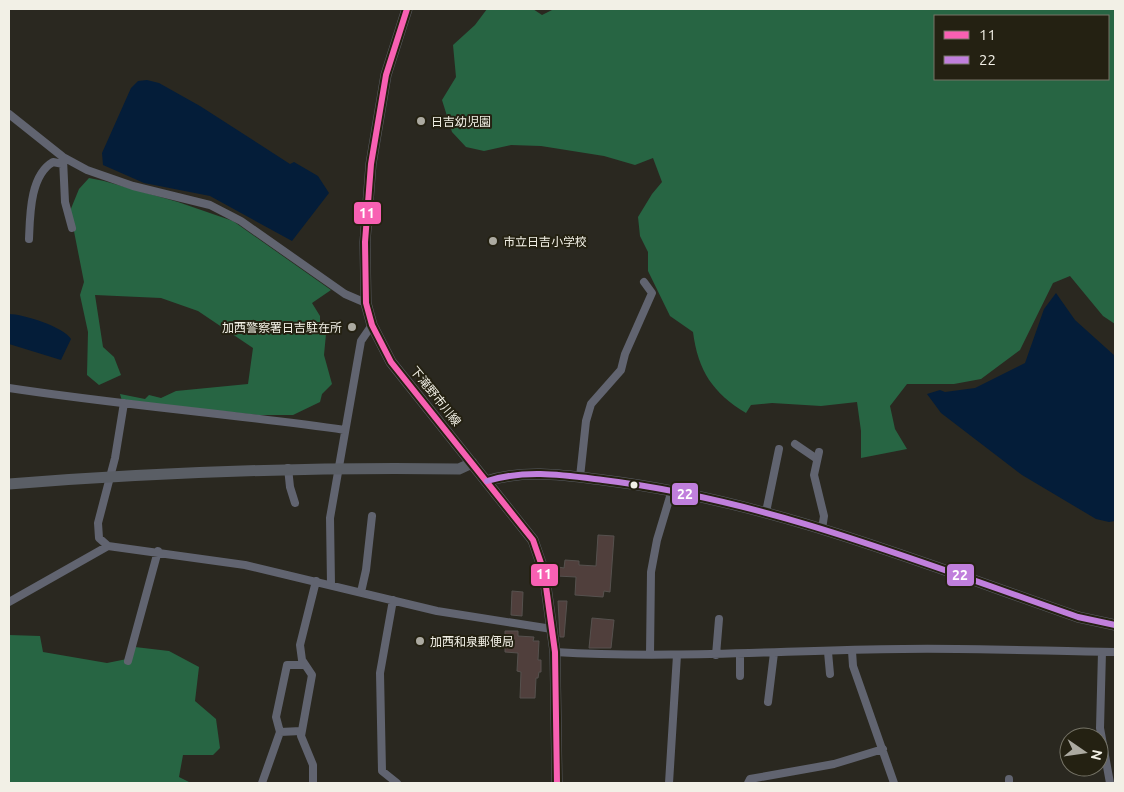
<svg xmlns="http://www.w3.org/2000/svg" width="1124" height="792" font-family="Ubuntu,'Noto Sans JP',sans-serif">
	<style>
		.forest { fill: #276543; fill-rule: evenodd }
		.water { fill: #041d39 }
		.building { fill: #503f3c; stroke: #56514e }
		.lines { fill: none; stroke-linecap: round; stroke-linejoin: round }
		.street { stroke: #616470; stroke-width: 8 }
		.secondary { stroke: #5a5e65; stroke-width: 11 }
		.bus-1-casing { stroke: #242112; stroke-width: 10 }
		.bus-2-casing { stroke: #242112; stroke-width: 10 }
		.bus-1 { stroke: #f860b3; stroke-width: 6 }
		.bus-2 { stroke: #c07fdc; stroke-width: 6 }
		.poi-dot { fill: #acaaa1; stroke: #242112; stroke-width: 2 }
		.bus-dot { fill: #f2f0e6; stroke: #242112; stroke-width: 2 }
		.labels { text-anchor: middle; dominant-baseline: central; stroke-width: 4; stroke-linejoin: round; paint-order: stroke }
		.poi-label { font-size: 12px; fill: #f2f0e6; stroke: #242112; text-anchor: start }
		.street-label { font-size: 12px; fill: #f2f0e6; stroke: #242112 }
		.line-badge { stroke: #242112; stroke-width: 2 }
		.badge-label { font-size: 14px; text-anchor: middle; font-weight: bold; fill: #fff }
	</style>
	<rect width="100%" height="100%" fill="#2a2820"/>
	<path class="forest" d="M 487,9 L 533,9 L 542,15 L 554,9 L 1115,9 L 1115,324 L 1103,316 L 1070,276 L 1053,283 L 1020,350 L 981,379 L 954,384 L 907,384 L 890,406 L 895,429 L 907,449 L 861,458 L 861,431 L 857,402 L 821,406 L 772,403 L 751,405 L 746,413 C 713,393 698,371 693,332 L 670,316 L 648,271 L 648,252 L 640,236 L 638,217 L 652,194 L 662,182 L 653,158 L 635,165 L 604,156 L 541,146 L 511,145 L 484,151 L 466,147 L 452,132 L 442,100 L 456,77 L 453,45 L 475,25 ZM 935,16 L 1108,16 L 1108,79 L 935,79 Z
		M 89,178 L 104,181 L 178,202 L 233,221 L 331,290 L 312,303 L 320,316 L 320,327 L 326,334 L 324,355 L 332,384 L 322,394 L 320,402 L 293,415 L 258,415 L 122,401 L 120,394 L 145,399 L 149,395 L 161,398 L 176,391 L 248,384 L 253,348 L 198,311 L 161,298 L 95,295 L 103,347 L 114,357 L 121,375 L 99,385 L 87,375 L 88,332 L 80,295 L 84,282 L 70,211 L 79,189 Z
		M 9,635 L 40,636 L 43,652 L 107,663 L 127,659 L 135,647 L 169,651 L 199,667 L 195,701 L 216,719 L 220,748 L 213,755 L 183,755 L 179,777 L 191,783 L 9,783 Z"/>
	<path class="water" d="M 147,80 L 159,83 L 200,106 L 290,164 L 294,162 L 318,176 L 329,193 L 292,241 L 210,196 L 144,183 L 103,165 L 102,153 L 131,88 L 138,81 Z
		M 1056,293 L 1075,320 L 1115,356 L 1115,521 L 1109,522 L 1096,519 L 1022,475 L 941,413 L 927,394 L 940,390 L 945,392 L 975,388 L 1025,363 L 1044,309 Z
		M 9,314 C 23,314 64,327 71,339 L 61,360 L 9,344 Z"/>
	<path class="building" d="M 598,535 L 614,536 L 610,592 L 604,591 L 603,597 L 575,595 L 576,577 L 557,576 L 558,567 L 564,568 L 565,560 L 579,561 L 579,565 L 596,566 Z
		M 512,591 L 523,592 L 522,616 L 511,615 Z
		M 558,601 L 567,601 L 564,637 L 560,637 Z
		M 592,618 L 614,620 L 611,648 L 589,648 Z
		M 505,631 L 518,631 L 518,636 L 534,637 L 533,641 L 539,641 L 538,660 L 541,660 L 541,672 L 539,672 L 538,678 L 536,678 L 535,698 L 520,698 L 521,672 L 517,671 L 518,653 L 505,652 Z"/>
	<g class="lines">
		<path class="street" d="M 9,114 L 63,157 L 87,170 L 133,186 L 210,205 L 241,221 L 345,294 L 366,303
			M 63,159 L 65,202 L 72,228
			M 29,239 C 30,215 30,175 53,162 L 63,164
			M 9,388 C 120,405 233,414 345,430
			M 795,444 L 817,459
			M 819,452 L 814,475 L 824,516 L 822,529
			M 288,468 L 290,487 L 295,503
			M 580,477 L 586,421 L 591,404 L 621,370 L 625,354 L 652,293 L 644,282
			M 766,512 L 779,449
			M 108,546 L 99,538 L 98,523 L 115,458 L 124,403
			M 331,584 L 330,518 L 361,341 L 372,325
			M 361,592 L 366,570 L 372,516
			M 393,600 L 380,673 L 382,771 L 397,783
			M 9,602 L 108,546 L 245,565 L 437,611 L 552,629
			M 852,651 L 853,666 L 894,783
			M 555,652 C 671,659 787,650 903,649 C 974,648 1045,651 1115,652
			M 828,652 L 830,674
			M 1102,652 L 1100,728 L 1110,783
			M 650,654 L 651,572 L 657,540 L 672,490
			M 716,655 L 719,619
			M 128,661 L 158,551
			M 740,676 L 740,654
			M 768,702 L 774,653
			M 280,732 L 276,717 L 287,665 L 303,665 L 304,663
			M 262,783 L 280,732 L 301,731
			M 313,783 L 313,765 L 301,736 L 312,675 L 302,660 L 300,645 L 316,581
			M 669,783 L 677,655
			M 748,783 L 750,779 L 834,764 L 883,749
			M 1009,783 L 1009,779"/>
		<path class="secondary" d="M 407,9 L 386,75 L 371,164 L 365,242 L 366,303 L 372,325 L 391,362 L 533,540 L 544,572 L 555,652 L 557,783
			M 487,481 C 526,469 563,475 603,480 C 767,500 922,563 1078,617 L 1115,625
			M 9,484 C 159,472 308,467 459,469 L 472,463"/>
		<defs>
			<path id="bus-1" d="M 407,9 L 386,75 L 371,164 L 365,242 L 366,303 L 372,325 L 391,362 L 533,540 L 544,572 L 555,652 L 557,783"/>
			<path id="bus-2" d="M 487,481 C 526,469 563,475 603,480 C 767,500 922,563 1078,617 L 1115,625"/>
		</defs>
		<use href="#bus-1" class="bus-1-casing"/>
		<use href="#bus-2" class="bus-2-casing"/>
		<use href="#bus-1" class="bus-1"/>
		<use href="#bus-2" class="bus-2"/>
	</g>
	<g class="poi-dot">
		<circle cx="421" cy="121" r="5"/>
		<circle cx="493" cy="241" r="5"/>
		<circle cx="352" cy="327" r="5"/>
		<circle cx="420" cy="641" r="5"/>
	</g>
	<circle class="bus-dot" cx="634" cy="485" r="4.5"/>
	<g class="labels">
		<g class="poi-label">
			<text x="431" y="121">日吉幼児園</text>
			<text x="503" y="241">市立日吉小学校</text>
			<text x="342" y="327" text-anchor="end">加西警察署日吉駐在所</text>
			<text x="430" y="641">加西和泉郵便局</text>
		</g>
		<g class="street-label">
			<text transform="translate(436 396) rotate(51)">下滝野市川線</text>
		</g>
	</g>
	<g class="line-badge">
		<rect x="353" y="201" width="29" height="24" rx="5" fill="#f860b3"/>
		<rect x="671" y="482" width="28" height="24" rx="5" fill="#c07fdc"/>
		<rect x="530" y="563" width="29" height="24" rx="5" fill="#f860b3"/>
		<rect x="946" y="563" width="29" height="24" rx="5" fill="#c07fdc"/>
	</g>
	<g class="badge-label">
		<text x="367" y="218">11</text>
		<text x="685" y="499">22</text>
		<text x="544" y="579">11</text>
		<text x="960" y="580">22</text>
	</g>
	<rect width="1124" height="792" fill="none" stroke="#f2f0e6" stroke-width="20"/>
	<rect x="934" y="15" width="175" height="65" fill="#242112" stroke="#767467"/>
	<rect x="944" y="31" width="25" height="8" fill="#f860b3" stroke="#767467"/>
	<text x="979" y="40" font-size="15" fill="#f2f0e6">11</text>
	<rect x="944" y="56" width="25" height="8" fill="#c07fdc" stroke="#767467"/>
	<text x="979" y="65" font-size="15" fill="#f2f0e6">22</text>
	<g transform="translate(1084 752) rotate(103)"><circle r="24" fill="#242112" stroke="#767467"/>
	<path d="M0-4L9 19L0 12L-9 19Z" fill="#acaaa1"/>
	<text y="-8" font-size="14" font-weight="bold" text-anchor="middle" fill="#f2f0e6">N</text>
	</g>
</svg>
